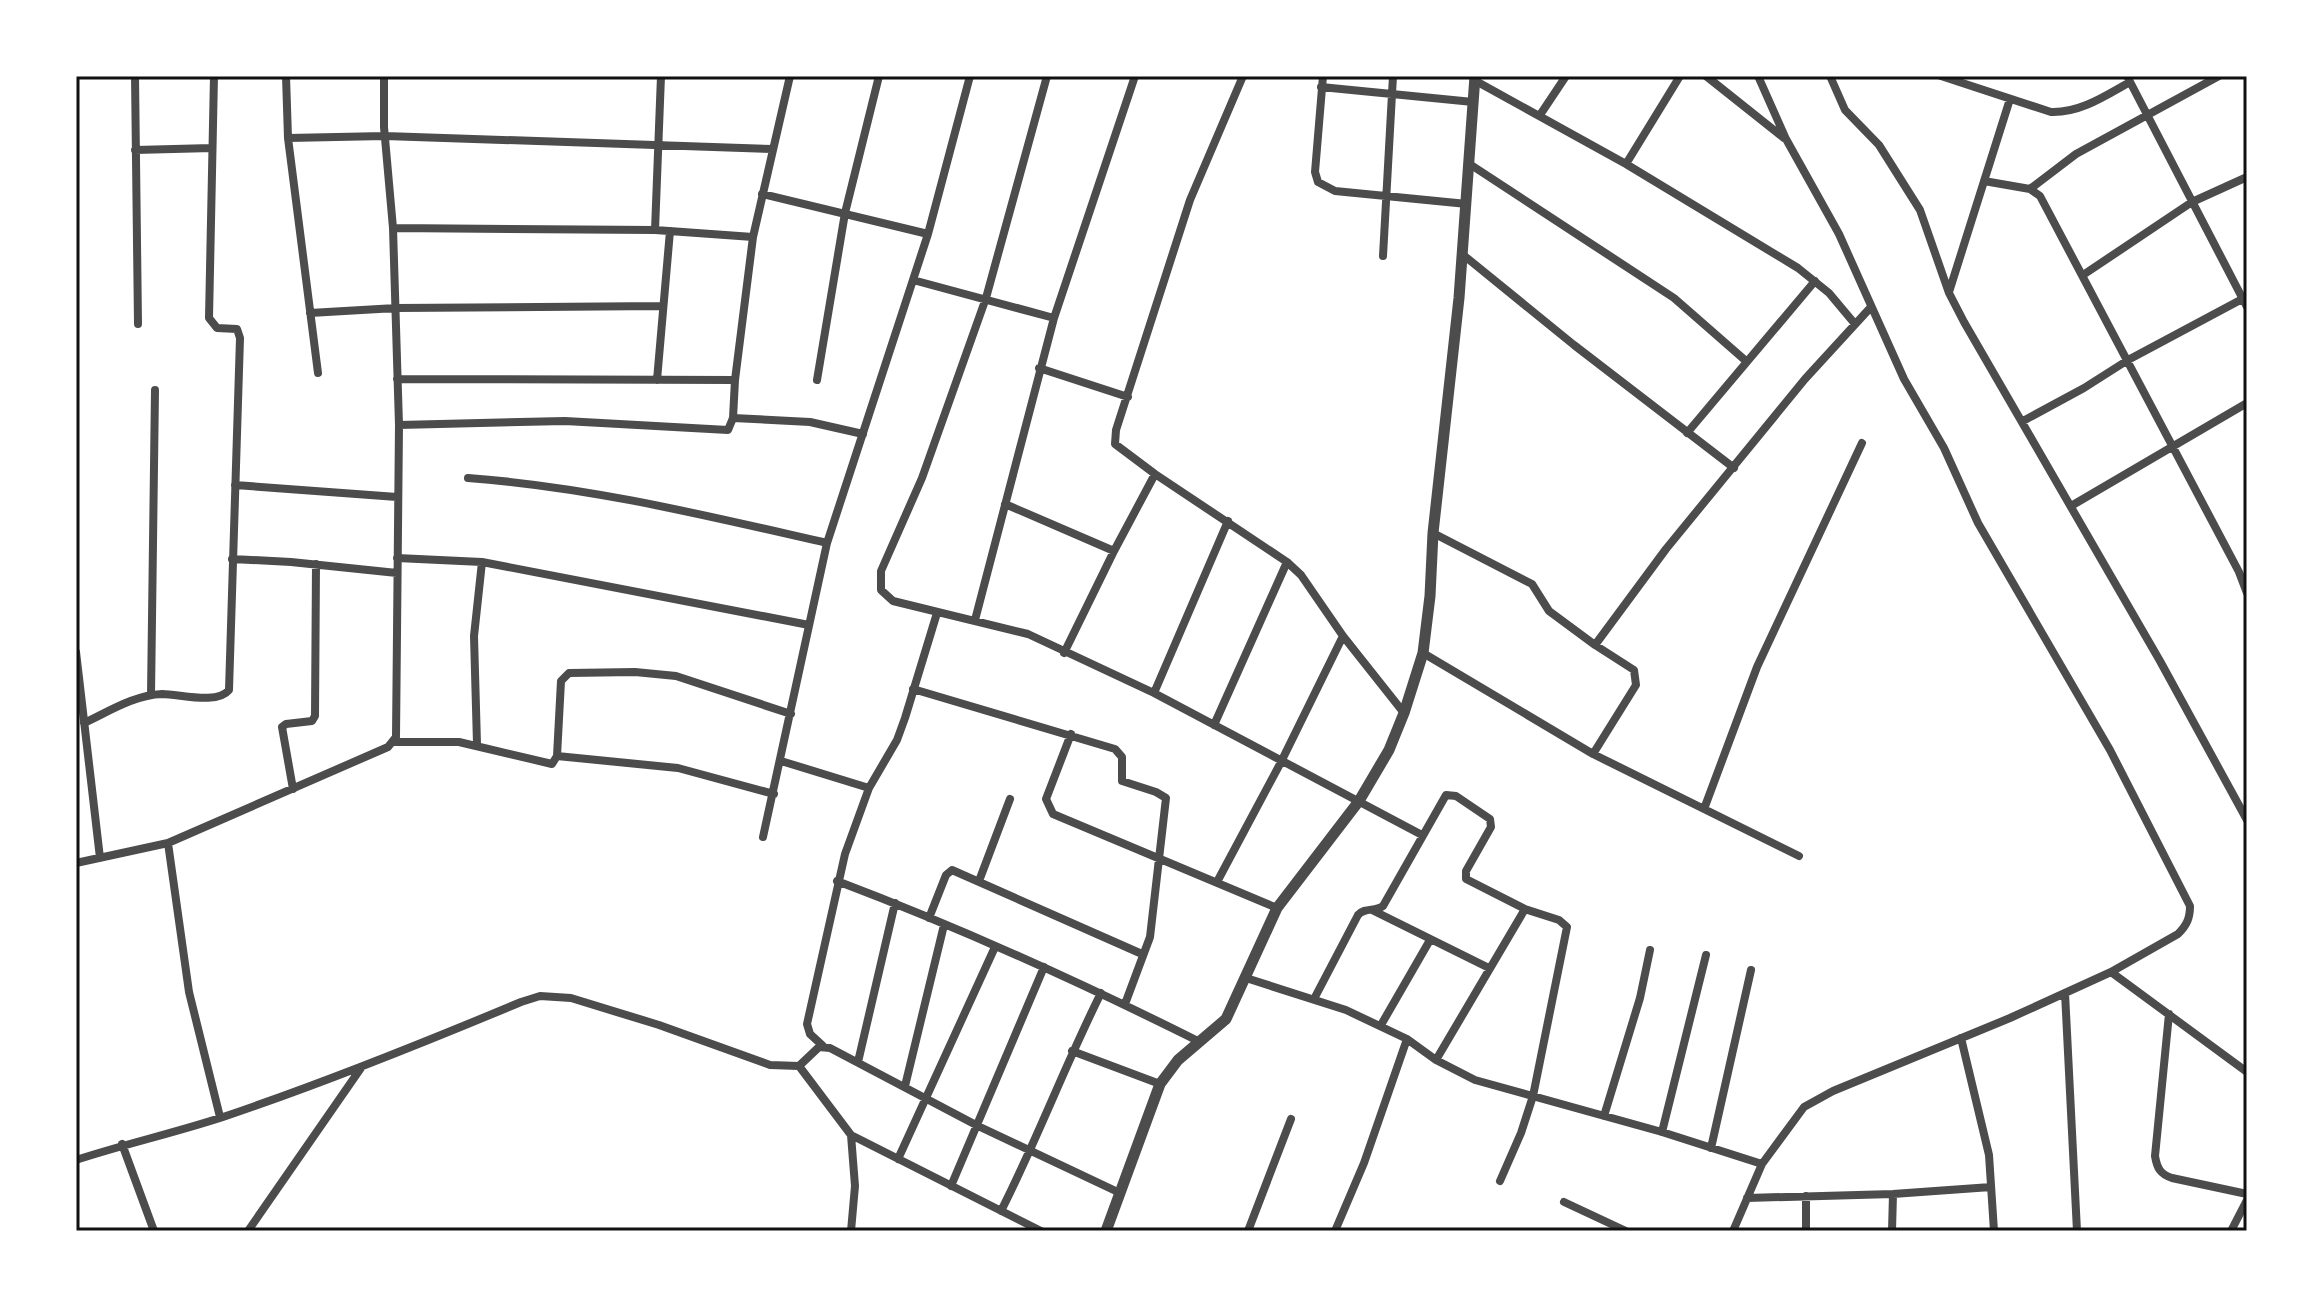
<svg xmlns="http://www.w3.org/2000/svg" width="2323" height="1307" font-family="Quicksand,sans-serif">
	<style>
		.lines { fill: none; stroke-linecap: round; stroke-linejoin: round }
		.minor { stroke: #4c4c4c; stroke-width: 8 }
		.tertiary { stroke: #4c4c4c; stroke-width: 11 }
		.neatline { fill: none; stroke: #111; stroke-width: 3 }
	</style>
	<rect width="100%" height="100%" fill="#fff"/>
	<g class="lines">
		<path class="minor" d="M 135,76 L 138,324
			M 286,76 L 288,138 L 318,373
			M 1047,76 L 986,298 L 922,478 L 881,571 L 881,590 L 893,601 L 1028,634 L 1154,693 L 1422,835
			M 1243,76 L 1190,200 L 1116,430 L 1115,444 L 1155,474 L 1287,562 L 1301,575 L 1343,636 L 1404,713
			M 1323,76 L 1315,172 L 1318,182 L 1335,191 L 1467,204
			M 1706,76 L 1784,138
			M 1830,76 L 1845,110 L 1879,145 L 1920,210 L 1949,293 L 1964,322 L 2160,661 L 2247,820
			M 1941,76 L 2051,112 C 2080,113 2105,96 2130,82
			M 2127,76 L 2247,307
			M 1474,80 L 1626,164 L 1798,268 L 1829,293 L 1855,324
			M 1321,87 L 1473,102
			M 1540,115 L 1566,76
			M 288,138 L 385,136 L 773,149
			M 135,150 L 212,148
			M 1468,163 L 1674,298 L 1746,361
			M 1626,164 L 1680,76
			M 1984,181 L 2030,189 L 2040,196 L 2239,572 L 2247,593
			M 2030,189 L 2076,154 L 2219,76
			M 762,194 L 928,234
			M 393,228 L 655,230 L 753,237
			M 655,230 L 661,76
			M 1462,254 L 1574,345 L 1734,468
			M 1383,256 L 1393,76
			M 2083,275 L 2192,202 L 2247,177
			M 913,280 L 1054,318
			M 1949,292 L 2010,99
			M 310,313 L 396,308 L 662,306
			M 1039,368 L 1128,397
			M 397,379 L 735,380
			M 657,380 L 670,231
			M 817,380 L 845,213 L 879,76
			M 733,418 L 810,422 L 863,434
			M 2023,421 L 2084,388 L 2128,360 L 2246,297
			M 399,425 L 565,421 L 728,430 L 733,418 L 735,380 L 753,237 L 790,76
			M 1687,433 L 1815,281
			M 468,478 C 590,487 708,516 827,543
			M 235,485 L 397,497
			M 1005,504 L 1114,551
			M 2071,506 L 2247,403
			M 1433,533 L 1532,584 L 1549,611 L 1595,645 L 1634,670 L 1636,685 L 1593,754
			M 397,558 L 482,562 L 809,625
			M 232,559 L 291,562 L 397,573
			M 975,620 L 1054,318 L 1135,76
			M 1595,645 L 1666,549 L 1805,379 L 1871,307
			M 76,652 L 100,858
			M 1064,653 L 1114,551 L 1155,474
			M 1423,653 L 1593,754 L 1799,856
			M 913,689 L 1115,749 L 1122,757 L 1122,781 L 1156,792 L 1166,798 L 1150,937 L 1125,1004
			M 1154,693 L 1228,521
			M 151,695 L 155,390
			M 84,723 C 108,712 134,695 162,694 C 180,694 217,705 229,690 L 240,338 L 237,329 L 217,328 L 209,318 L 214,76
			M 1214,725 L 1287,562
			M 1071,734 L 1046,799 L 1053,814 L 1277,908
			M 393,742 L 459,742 L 552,764 L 557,756 L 561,681 L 569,673 L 635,672 L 676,676 L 791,714
			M 477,744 L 474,636 L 482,562
			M 557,756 L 678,768 L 774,794
			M 781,761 L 869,788
			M 293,789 L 282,727 L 286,724 L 312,721 L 315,716 L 316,564
			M 1704,809 L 1757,667 L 1862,443
			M 763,837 L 827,543 L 928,234 L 970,76
			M 168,843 L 189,992 L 220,1117
			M 76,863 L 168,843 L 388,747 L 396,737 L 399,425 L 393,228 L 384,127 L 384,76
			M 837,881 C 961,928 1082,983 1200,1042
			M 979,881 L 1010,799
			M 1217,882 L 1281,762 L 1343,636
			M 1372,910 L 1489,968
			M 929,918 L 946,875 L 952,870 L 1142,954
			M 2111,972 L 2247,1072
			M 1246,978 L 1346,1010 L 1407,1039 L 1364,1163 L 1335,1231
			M 2065,993 L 2077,1231
			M 1314,999 L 1358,915 C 1365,907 1375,912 1383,906 L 1446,795 L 1456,796 L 1490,819 L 1491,827 L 1466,871 L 1466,879 L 1525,909 L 1559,920 L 1567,927 L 1533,1096 L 1521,1133 L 1500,1181
			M 2169,1014 L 2155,1156 C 2157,1168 2160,1174 2172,1178 L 2247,1194
			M 1381,1025 L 1430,940
			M 1961,1038 L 1989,1155 L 1994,1231
			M 1407,1039 L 1436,1060 L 1475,1080 L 1662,1132 L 1762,1164
			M 823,1046 L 810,1034 L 807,1024 L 845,854 L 869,788 L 897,740 L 905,718 L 937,613
			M 1072,1051 L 1160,1084
			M 1436,1060 L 1525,909
			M 858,1062 L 895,903
			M 799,1066 L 851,1135 L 1041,1231
			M 905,1086 L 944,925
			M 1604,1116 L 1640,998 L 1650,950
			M 1662,1132 L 1706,955
			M 122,1144 L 154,1231
			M 1711,1148 L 1751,970
			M 898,1159 L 995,947
			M 76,1160 C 125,1144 174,1133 223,1117 C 324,1083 423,1043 521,1002 L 540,996 L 571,998 L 659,1025 L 770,1065 L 799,1066 L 819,1047 L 830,1048 L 978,1126 L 1120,1193
			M 951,1186 L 1044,967
			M 1747,1198 L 1893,1194 L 1991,1187
			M 1564,1202 L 1626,1231
			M 1001,1211 C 1037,1140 1065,1065 1101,993
			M 248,1231 L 361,1068
			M 851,1231 L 855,1186 L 851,1135
			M 1248,1231 L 1291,1119
			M 1733,1231 L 1762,1164 L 1804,1107 L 1833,1091 L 2010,1018 L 2111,972 L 2178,934 C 2187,925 2190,918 2190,906 L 2110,750 L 1978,523 L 1944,448 L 1904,379 L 1839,234 L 1786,139 L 1758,76
			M 1806,1231 L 1806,1196
			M 1892,1231 L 1893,1194
			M 2231,1231 L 2247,1200"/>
		<path class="tertiary" d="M 1106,1231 L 1160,1084 L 1178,1060 L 1226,1019 L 1277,908 L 1359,801 L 1389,750 L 1404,713 L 1423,653 L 1430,596 L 1433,533 L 1459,298 L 1475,76"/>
	</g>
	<rect width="2323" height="1307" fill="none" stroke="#ffffff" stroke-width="156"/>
	<rect x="78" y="78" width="2167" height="1151" class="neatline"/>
</svg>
